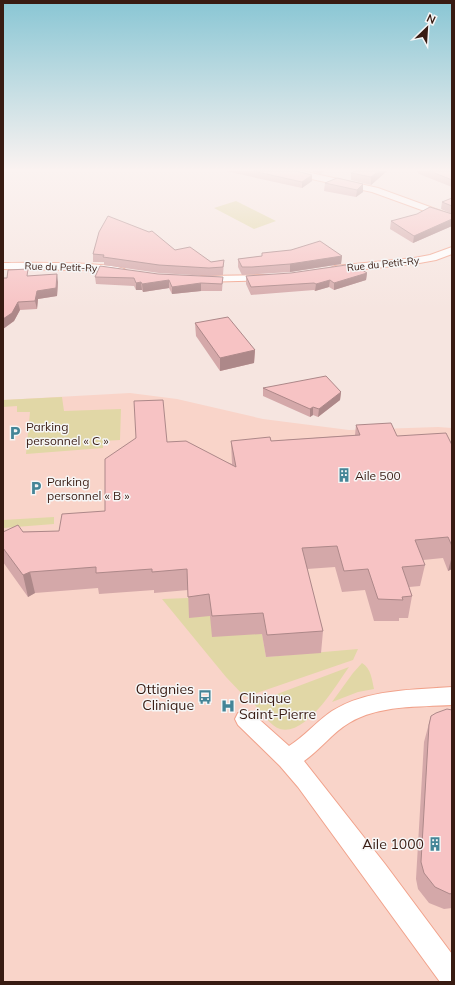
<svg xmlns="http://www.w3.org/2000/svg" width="455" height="985" font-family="Mulish,sans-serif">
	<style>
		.built { fill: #f9d4c9 }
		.green { fill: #e1d7a6 }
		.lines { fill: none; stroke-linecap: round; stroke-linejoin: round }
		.street-casing { stroke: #f1a28b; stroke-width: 2 }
		.street { fill: #fff; fill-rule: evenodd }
		.wall { fill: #d4a8a9 }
		.shaded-wall { fill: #ad8889 }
		.building { fill: #f7c3c4; stroke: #ad8889 }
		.labels { text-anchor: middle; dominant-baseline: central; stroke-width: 3; stroke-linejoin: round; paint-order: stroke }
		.far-street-label { font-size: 10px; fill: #381b12; stroke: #f6f6f6 }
		.poi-label { font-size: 12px; fill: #381b12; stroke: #f6f6f6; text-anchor: start }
		.near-poi-label { font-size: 14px; fill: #381b12; stroke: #f6f6f6; text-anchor: end }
	</style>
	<rect width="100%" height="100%" fill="#f6e5e0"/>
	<path class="built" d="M 130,393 L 177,399 L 263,419 L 349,430 L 438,427 L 452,428 L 452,982 L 3,982 L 3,400 Z"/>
	<path class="green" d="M 236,201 L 276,221 L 254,229 L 214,208 Z
		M 62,397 L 64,411 L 121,409 L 120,440 L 103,441 L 103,448 L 26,454 L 30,412 L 17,412 L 17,406 L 3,407 L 3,400 Z
		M 54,517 L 54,524 L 3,528 L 3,520 Z
		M 252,575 L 266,657 L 358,649 L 353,660 L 245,697 L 226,677 L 162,599 L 188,598 Z
		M 362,663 C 371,668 372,680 374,689 L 358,692 L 332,702 L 353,673 Z
		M 349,667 C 336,685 307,736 280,729 C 270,726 261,711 253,703 Z"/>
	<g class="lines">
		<defs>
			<path id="street" d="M 284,171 L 302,171 L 378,188 L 452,215 L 452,221 L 372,192 L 288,174 Z
				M 452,247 L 452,254 L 436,260 L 414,264 L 335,272 L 329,269 L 335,266 L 414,258 L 430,255 Z
				M 3,263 C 21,263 119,261 127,271 L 121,274 L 86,270 L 3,269 Z
				M 266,275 L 270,276 L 272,278 L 270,280 L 202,282 L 198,281 L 196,279 L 198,277 L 202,276 Z
				M 452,687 L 452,705 C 419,707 378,705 349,723 C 332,733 320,750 304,761 L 385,864 L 452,954 L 452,982 L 440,982 L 298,787 L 280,766 L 238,725 L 235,719 L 238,713 L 245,710 L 252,713 L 289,746 C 305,736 317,721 332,711 C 367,689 413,690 452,687 Z"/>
		</defs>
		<use href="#street" class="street-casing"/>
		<use href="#street" class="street"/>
	</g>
	<path class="wall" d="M 225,171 L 296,171 L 312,181 L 302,188 Z
		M 311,171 L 324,171 L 321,174 Z
		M 356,171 L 387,171 L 371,185 L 351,180 L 351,173 Z
		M 416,171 L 452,171 L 452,187 L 419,174 Z
		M 337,178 L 363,192 L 356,197 L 324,191 L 325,183 Z
		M 452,198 L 452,214 L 441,209 L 442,202 Z
		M 452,214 L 452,226 L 413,243 L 390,229 L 391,221 Z
		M 175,250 L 211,262 L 224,260 L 223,275 L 209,276 L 159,273 L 104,265 L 104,262 L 93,262 L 93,254 Z
		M 262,253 L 342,256 L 341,264 L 290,272 L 242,275 L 238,267 L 238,259 L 262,256 Z
		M 367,273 L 366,280 L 334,290 L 329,287 L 315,291 L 314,290 L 251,295 L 246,284 L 246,276 Z
		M 158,274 L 223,277 L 222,291 L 201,291 L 172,294 L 169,288 L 143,292 L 142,290 L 136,290 L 134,286 L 96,284 L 95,277 Z
		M 29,276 L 58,282 L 57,296 L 38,299 L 37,309 L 20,310 L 14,321 L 3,329 Z
		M 195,323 L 255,350 L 254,363 L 220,371 L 196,336 Z
		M 263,388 L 341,392 L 340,400 L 318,417 L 313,415 L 310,417 L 263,396 Z
		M 356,425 L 397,436 L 452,445 L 452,569 L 448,571 L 443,558 L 423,560 L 425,565 L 420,586 L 409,587 L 412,596 L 408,618 L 399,618 L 399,621 L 374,621 L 365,590 L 342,592 L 335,567 L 307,569 L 323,631 L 321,653 L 266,657 L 262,634 L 212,637 L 210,616 L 189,618 L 188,590 L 154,593 L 154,590 L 99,594 L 98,588 L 35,593 L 28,597 L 3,562 L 3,532 L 59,531 L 105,511 L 167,442 L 232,464 L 231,441 L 271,441 L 355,435 Z
		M 452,710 L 452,908 L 444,909 L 429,903 L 418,889 L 416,879 L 424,742 L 431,716 Z"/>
	<path class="shaded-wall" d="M 379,171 L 387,171 L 371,185 L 371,177 Z
		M 312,175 L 312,181 L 302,188 L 302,182 Z
		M 363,184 L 363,192 L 356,197 L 357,190 Z
		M 452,219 L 452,226 L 413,243 L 414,236 Z
		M 342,256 L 341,264 L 290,272 L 290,264 Z
		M 367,273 L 366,280 L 334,290 L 334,283 Z
		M 57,274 L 58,282 L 57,296 L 38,299 L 37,309 L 35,301 L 37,291 Z
		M 169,280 L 169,288 L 143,292 L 142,284 Z
		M 330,280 L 329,287 L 315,291 L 316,284 Z
		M 141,282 L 142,290 L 136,290 L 136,283 Z
		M 201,283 L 201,291 L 172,294 L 172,287 Z
		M 18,302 L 20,310 L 14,321 L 3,329 L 3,319 Z
		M 255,350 L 254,363 L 220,371 L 220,358 Z
		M 341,392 L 340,400 L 318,417 L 319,409 Z
		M 313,407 L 313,415 L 310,417 L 310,409 Z
		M 452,556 L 452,569 L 448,571 Z
		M 30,572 L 35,593 L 28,597 L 23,575 Z"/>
	<path class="building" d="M 253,171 L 296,171 L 312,175 L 302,182 Z
		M 356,171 L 379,171 L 371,177 L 351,173 Z
		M 430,171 L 452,171 L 452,180 Z
		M 337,178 L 363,184 L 357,190 L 325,183 Z
		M 452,198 L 452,206 L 442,202 Z
		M 430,207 L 452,214 L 452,219 L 414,236 L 391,221 L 417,214 Z
		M 108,216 L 149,232 L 152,231 L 175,250 L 190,247 L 211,262 L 224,260 L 223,267 L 209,268 L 159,265 L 103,257 L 104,255 L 93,254 L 99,232 Z
		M 320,241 L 342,256 L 290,264 L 252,267 L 242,267 L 238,259 L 262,256 L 262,253 L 291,250 Z
		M 353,264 L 367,273 L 334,283 L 330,280 L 316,284 L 314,283 L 251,287 L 246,276 L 291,273 Z
		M 100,266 L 158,274 L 223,277 L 222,284 L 201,283 L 172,287 L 169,280 L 142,284 L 141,282 L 136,283 L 134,278 L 95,277 Z
		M 28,269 L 27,276 L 57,274 L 56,288 L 37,291 L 35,301 L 18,302 L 12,313 L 3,319 L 3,278 L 7,278 L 8,270 Z
		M 228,317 L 255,350 L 220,358 L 195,323 Z
		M 326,376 L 341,392 L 319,409 L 313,407 L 310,409 L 263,388 Z
		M 163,400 L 167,442 L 186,441 L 236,467 L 231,441 L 270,437 L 271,441 L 360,435 L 356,425 L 391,423 L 397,436 L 446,433 L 452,445 L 452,546 L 448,537 L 415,540 L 425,565 L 402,567 L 412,596 L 402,597 L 403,600 L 378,599 L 368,569 L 344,571 L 337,546 L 302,548 L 323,631 L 267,635 L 263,613 L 212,616 L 209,594 L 188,597 L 187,569 L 152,572 L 152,569 L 96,573 L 96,567 L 30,572 L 23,575 L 3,548 L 3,532 L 18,525 L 23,532 L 59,531 L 62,514 L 105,511 L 105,459 L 136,438 L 134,401 Z
		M 447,709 L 452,710 L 452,893 L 450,894 L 435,887 L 424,873 L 421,862 L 429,725 L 431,716 L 436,713 Z"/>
	<linearGradient id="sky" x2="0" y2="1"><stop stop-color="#89c6d4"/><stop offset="0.55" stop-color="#fbf3f1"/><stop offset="1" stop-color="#fbf3f1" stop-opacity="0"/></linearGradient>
	<rect width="455" height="309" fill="url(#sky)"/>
	<defs>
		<symbol id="parking-bare" viewBox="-9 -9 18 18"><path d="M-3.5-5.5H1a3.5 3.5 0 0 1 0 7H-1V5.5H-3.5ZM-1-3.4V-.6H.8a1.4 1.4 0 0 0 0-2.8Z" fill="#448597" stroke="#f6f6f6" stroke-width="2.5" paint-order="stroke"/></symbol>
		<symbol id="building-bare" viewBox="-9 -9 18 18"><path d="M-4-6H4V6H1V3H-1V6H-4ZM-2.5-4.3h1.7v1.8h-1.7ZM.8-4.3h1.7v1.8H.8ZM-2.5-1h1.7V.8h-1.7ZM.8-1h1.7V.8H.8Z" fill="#448597" stroke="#f6f6f6" stroke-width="2.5" paint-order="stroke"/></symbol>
		<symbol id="bus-bare" viewBox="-9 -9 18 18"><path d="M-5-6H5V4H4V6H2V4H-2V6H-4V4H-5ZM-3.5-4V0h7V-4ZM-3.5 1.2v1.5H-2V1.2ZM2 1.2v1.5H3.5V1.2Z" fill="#448597" stroke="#f6f6f6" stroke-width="2.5" paint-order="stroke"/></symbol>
		<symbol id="hospital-bare" viewBox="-9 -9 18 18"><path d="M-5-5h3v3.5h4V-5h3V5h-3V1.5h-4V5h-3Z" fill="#448597" stroke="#f6f6f6" stroke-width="2.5" paint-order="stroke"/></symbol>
	</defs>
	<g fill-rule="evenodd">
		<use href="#parking-bare" x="5" y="423" width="20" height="20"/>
		<use href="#building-bare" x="334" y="465" width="20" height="20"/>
		<use href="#parking-bare" x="26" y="478" width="20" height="20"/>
		<use href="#bus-bare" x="195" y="687" width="20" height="20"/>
		<use href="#hospital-bare" x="218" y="696" width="20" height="20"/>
		<use href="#building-bare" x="425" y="834" width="20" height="20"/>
	</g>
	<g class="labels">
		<g class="far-street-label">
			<text transform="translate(383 264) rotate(-6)">Rue du Petit-Ry</text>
			<text transform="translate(61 267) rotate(2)">Rue du Petit-Ry</text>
		</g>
		<g class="poi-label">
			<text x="26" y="426">Parking<tspan x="26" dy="14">personnel « C »</tspan></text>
			<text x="355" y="475">Aile 500</text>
			<text x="47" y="481">Parking<tspan x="47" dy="14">personnel « B »</tspan></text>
		</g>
		<g class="near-poi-label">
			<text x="194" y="689">Ottignies<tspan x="194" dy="16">Clinique</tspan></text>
			<text x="239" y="698" text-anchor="start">Clinique<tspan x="239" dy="16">Saint-Pierre</tspan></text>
			<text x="424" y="844">Aile 1000</text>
		</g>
	</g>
	<rect width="455" height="985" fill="none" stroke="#381b12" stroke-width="8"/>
	<g transform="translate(427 28) rotate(25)" stroke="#f6f6f6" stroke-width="3" paint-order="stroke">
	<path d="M0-3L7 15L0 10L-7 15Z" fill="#381b12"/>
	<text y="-6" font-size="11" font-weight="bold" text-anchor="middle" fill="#381b12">N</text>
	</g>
</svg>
